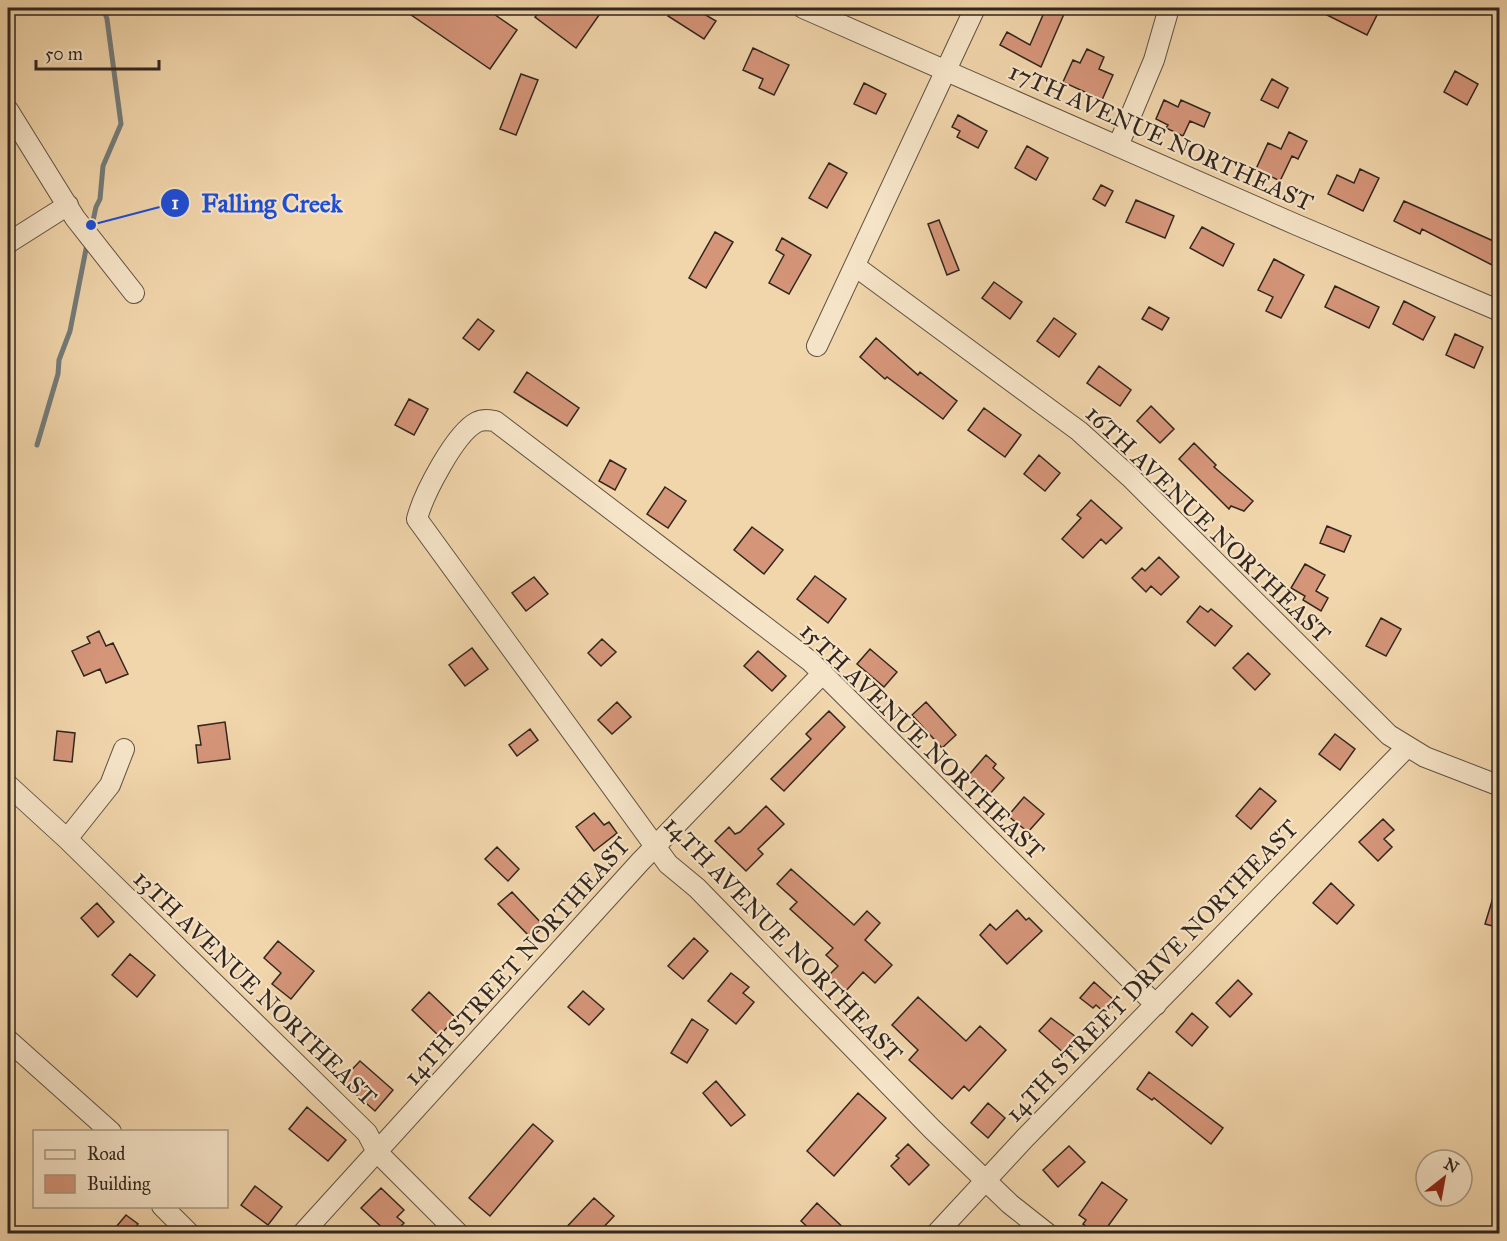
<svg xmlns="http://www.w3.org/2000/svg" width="1507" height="1241" font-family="'IM FELL Great Primer',serif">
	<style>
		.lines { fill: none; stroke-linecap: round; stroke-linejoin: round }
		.stream { stroke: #747c7a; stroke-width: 5 }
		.building { fill: #d59579; stroke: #31261f; stroke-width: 1.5 }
		.street-casing { stroke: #615242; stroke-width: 22 }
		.street { stroke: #f6e4c8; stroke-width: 20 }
		.labels { text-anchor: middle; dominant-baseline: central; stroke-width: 4.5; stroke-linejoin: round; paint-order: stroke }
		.street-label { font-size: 24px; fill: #31261f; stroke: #f6e4c8 }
		.leader { fill: none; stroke: #1d4ed8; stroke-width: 2 }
		.callout-dot { fill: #1d4ed8; stroke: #f6e4c8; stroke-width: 2 }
		.mark-label { font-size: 18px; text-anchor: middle; font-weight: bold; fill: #fff }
		.callout-label { font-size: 26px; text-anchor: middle; font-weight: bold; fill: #1d4ed8; stroke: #f6e4c8; stroke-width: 4.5; stroke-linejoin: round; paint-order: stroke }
	</style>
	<rect width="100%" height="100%" fill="#f1d5ab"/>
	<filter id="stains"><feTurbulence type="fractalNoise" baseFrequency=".00333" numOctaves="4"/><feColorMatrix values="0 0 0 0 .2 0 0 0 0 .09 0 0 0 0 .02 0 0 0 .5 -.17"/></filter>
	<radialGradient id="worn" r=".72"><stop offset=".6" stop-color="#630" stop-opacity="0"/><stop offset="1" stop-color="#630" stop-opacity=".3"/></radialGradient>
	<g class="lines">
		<path class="stream" d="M 91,230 L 96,207 L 100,199 L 103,166 L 121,124 L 107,19 L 103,8
			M 37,445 L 58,374 L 59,360 L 70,331 L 87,244"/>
	</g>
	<path class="building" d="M 401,8 L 485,8 L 517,30 L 490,69 Z
		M 542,8 L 604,8 L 576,48 L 535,17 Z
		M 674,8 L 694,8 L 716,21 L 704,39 L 668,16 Z
		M 1046,8 L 1064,14 L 1041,67 L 1000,45 L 1007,32 L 1030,45 Z
		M 1313,8 L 1368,8 L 1378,13 L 1367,35 Z
		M 753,48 L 789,65 L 774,95 L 759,88 L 763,79 L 743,70 Z
		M 1087,49 L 1104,57 L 1099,69 L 1113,75 L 1102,100 L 1063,82 L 1073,60 L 1080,63 Z
		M 1455,71 L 1478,84 L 1467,105 L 1444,92 Z
		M 521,74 L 538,80 L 516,135 L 500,129 Z
		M 1272,79 L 1288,88 L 1278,108 L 1261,100 Z
		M 864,83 L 886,94 L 876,114 L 854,104 Z
		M 1164,100 L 1178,107 L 1181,100 L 1210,113 L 1204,127 L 1190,121 L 1183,136 L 1166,128 L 1168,125 L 1156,119 Z
		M 958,115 L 987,131 L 978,148 L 957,137 L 960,131 L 952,127 Z
		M 1289,132 L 1307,141 L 1298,159 L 1292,156 L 1280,181 L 1256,169 L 1268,143 L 1281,149 Z
		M 1027,146 L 1048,158 L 1036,180 L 1015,168 Z
		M 829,163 L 847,173 L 827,208 L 809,198 Z
		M 1360,169 L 1379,178 L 1363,211 L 1328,194 L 1337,175 L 1354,183 Z
		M 1101,185 L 1113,191 L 1105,206 L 1093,199 Z
		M 1136,200 L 1174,216 L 1165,238 L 1126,222 Z
		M 1404,201 L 1500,244 L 1492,265 L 1422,229 L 1420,234 L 1394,221 Z
		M 939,220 L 959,270 L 947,275 L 928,224 Z
		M 1202,227 L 1234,244 L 1223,266 L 1190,248 Z
		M 715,232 L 733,242 L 706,288 L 689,278 Z
		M 782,238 L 811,255 L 789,294 L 769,283 L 784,255 L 776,250 Z
		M 1274,259 L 1304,275 L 1281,318 L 1266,311 L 1273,297 L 1258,290 Z
		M 994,282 L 1022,302 L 1010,319 L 982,298 Z
		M 1335,286 L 1379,307 L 1369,328 L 1325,307 Z
		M 1404,301 L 1435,317 L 1423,340 L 1393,324 Z
		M 1149,307 L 1169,318 L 1162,330 L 1142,319 Z
		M 1054,318 L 1076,334 L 1059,357 L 1037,341 Z
		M 478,319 L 494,331 L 479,350 L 463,338 Z
		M 1455,334 L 1483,347 L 1474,368 L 1446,355 Z
		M 876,338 L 918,375 L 920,372 L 957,401 L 943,419 L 887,377 L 885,379 L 860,357 Z
		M 1099,366 L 1131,390 L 1120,406 L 1087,383 Z
		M 527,372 L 579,408 L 567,426 L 514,392 Z
		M 409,399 L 428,409 L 414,435 L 395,425 Z
		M 1151,406 L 1174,429 L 1160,443 L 1137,421 Z
		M 984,408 L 1021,435 L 1005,457 L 968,430 Z
		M 1194,443 L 1216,465 L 1214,467 L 1253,501 L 1244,511 L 1231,506 L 1229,509 L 1179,459 Z
		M 1039,455 L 1060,473 L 1045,491 L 1024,474 Z
		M 610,460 L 626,469 L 615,490 L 599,481 Z
		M 665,487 L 686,501 L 668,528 L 647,514 Z
		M 1091,500 L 1122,528 L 1106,544 L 1101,539 L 1083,558 L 1062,539 L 1081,518 L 1077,515 Z
		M 1327,526 L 1351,536 L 1344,552 L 1320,543 Z
		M 752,527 L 783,550 L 764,574 L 734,550 Z
		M 1159,557 L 1179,577 L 1161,595 L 1151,586 L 1146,592 L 1132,578 L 1142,568 L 1145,571 Z
		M 1305,564 L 1325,575 L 1316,591 L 1328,598 L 1321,611 L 1303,600 L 1305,596 L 1291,588 Z
		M 815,576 L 846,599 L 828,623 L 797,599 Z
		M 534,577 L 548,594 L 526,611 L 512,593 Z
		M 1200,606 L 1208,612 L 1211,609 L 1232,626 L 1215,646 L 1187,622 Z
		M 1381,618 L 1401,629 L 1386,656 L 1366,646 Z
		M 99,631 L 106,646 L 113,643 L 128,674 L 106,683 L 100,669 L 84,676 L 72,651 L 90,643 L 87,637 Z
		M 602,639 L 616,652 L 601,666 L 588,653 Z
		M 472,648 L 488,669 L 465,686 L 449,665 Z
		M 870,649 L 897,672 L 884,687 L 857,664 Z
		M 758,651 L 786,676 L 772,691 L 744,666 Z
		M 1248,653 L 1270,674 L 1255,690 L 1233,668 Z
		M 617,702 L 631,717 L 612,734 L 598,720 Z
		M 926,702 L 956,735 L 942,748 L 912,715 Z
		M 829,711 L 845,727 L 784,791 L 771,779 L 811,739 L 806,734 Z
		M 225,722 L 230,759 L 198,763 L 196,745 L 201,745 L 198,726 Z
		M 530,729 L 538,740 L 517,756 L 509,745 Z
		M 57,731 L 75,733 L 72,762 L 54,760 Z
		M 1335,734 L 1355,749 L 1340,770 L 1319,754 Z
		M 986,755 L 996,764 L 993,768 L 1004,778 L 989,795 L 968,776 Z
		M 1260,788 L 1276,801 L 1251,829 L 1236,816 Z
		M 1024,797 L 1044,814 L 1028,832 L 1008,816 Z
		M 766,806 L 784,824 L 758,849 L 763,854 L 746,871 L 715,841 L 729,827 L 735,834 L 740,832 Z
		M 594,813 L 604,825 L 609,822 L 617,833 L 594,851 L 576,827 Z
		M 1383,819 L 1394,830 L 1384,839 L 1392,847 L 1378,861 L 1359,842 Z
		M 497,847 L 519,869 L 508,881 L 485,859 Z
		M 791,869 L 854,925 L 867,911 L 880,923 L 865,940 L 892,965 L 875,983 L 863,972 L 844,993 L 827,977 L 838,966 L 826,955 L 833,948 L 790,909 L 797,902 L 777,884 Z
		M 1331,883 L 1354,905 L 1337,924 L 1313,903 Z
		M 1496,888 L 1500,889 L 1500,928 L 1485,924 Z
		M 512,892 L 544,926 L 531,938 L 498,904 Z
		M 97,903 L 114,922 L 98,937 L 81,918 Z
		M 1017,910 L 1026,920 L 1029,918 L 1042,931 L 1007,964 L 980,935 L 990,924 L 996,930 Z
		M 694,938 L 708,951 L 683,979 L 668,966 Z
		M 278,941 L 314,971 L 291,999 L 272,984 L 281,973 L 264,958 Z
		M 130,954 L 155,975 L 137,997 L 112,975 Z
		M 731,973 L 749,987 L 743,993 L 754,1002 L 736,1024 L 708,1001 Z
		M 1238,980 L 1252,994 L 1230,1017 L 1216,1003 Z
		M 1094,982 L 1116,1002 L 1106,1014 L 1096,1005 L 1093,1008 L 1080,998 Z
		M 583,991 L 604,1009 L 589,1025 L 568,1007 Z
		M 429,992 L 456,1018 L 439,1036 L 412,1010 Z
		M 918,997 L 966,1041 L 980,1026 L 1006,1050 L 969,1091 L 964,1086 L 952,1099 L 909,1060 L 918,1050 L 892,1025 Z
		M 1192,1013 L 1208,1027 L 1192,1046 L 1176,1032 Z
		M 1051,1018 L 1080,1040 L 1066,1055 L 1039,1031 Z
		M 692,1019 L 708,1030 L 687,1063 L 671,1053 Z
		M 360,1061 L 393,1090 L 375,1111 L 341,1081 Z
		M 1149,1072 L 1223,1128 L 1211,1144 L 1154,1098 L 1152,1100 L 1137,1089 Z
		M 716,1081 L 745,1115 L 731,1126 L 703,1093 Z
		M 858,1093 L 886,1118 L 834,1176 L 807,1151 Z
		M 988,1103 L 1005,1118 L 988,1138 L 971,1123 Z
		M 307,1107 L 346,1140 L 328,1161 L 289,1129 Z
		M 533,1124 L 553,1141 L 490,1216 L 469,1198 Z
		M 908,1144 L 929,1165 L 909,1185 L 891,1166 L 899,1158 L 896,1156 Z
		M 1069,1146 L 1085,1162 L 1058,1187 L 1043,1170 Z
		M 1102,1182 L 1127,1200 L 1103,1233 L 1095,1233 L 1083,1224 L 1086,1220 L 1079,1215 Z
		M 255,1186 L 282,1207 L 268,1225 L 241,1205 Z
		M 381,1188 L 404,1210 L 397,1217 L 404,1223 L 394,1233 L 388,1233 L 361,1208 Z
		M 594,1198 L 614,1216 L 598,1233 L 561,1233 Z
		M 817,1203 L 849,1233 L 814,1233 L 801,1221 Z
		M 126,1215 L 138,1224 L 131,1233 L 111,1233 Z"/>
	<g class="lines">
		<defs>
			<path id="street" d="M 803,8 L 1297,225 L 1500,311
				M 8,110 L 75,218 L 134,293
				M 1118,146 L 1154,60 L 1169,8
				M 8,243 L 68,205
				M 855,266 L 1079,431 L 1130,477 L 1389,735 L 1425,757 L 1500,786
				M 817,346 L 975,8
				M 8,785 L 67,839 L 367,1133 L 377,1152 L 459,1234
				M 67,839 L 110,785 L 124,749
				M 8,1040 L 111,1132
				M 162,1206 L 190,1234
				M 302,1234 L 640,862 L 823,673
				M 936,1234 L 1025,1138 L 1407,747
				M 1048,1234 L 1010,1204 L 932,1129 L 697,888 L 668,864 L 417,519 C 423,495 455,433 477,422 C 483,419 489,420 495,421 L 810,661 L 1156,1005"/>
		</defs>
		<use href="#street" class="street-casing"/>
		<use href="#street" class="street"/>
	</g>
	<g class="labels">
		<g class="street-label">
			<text transform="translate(1161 137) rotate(24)">17TH AVENUE NORTHEAST</text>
			<text transform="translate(1208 524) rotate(44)">16TH AVENUE NORTHEAST</text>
			<text transform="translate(922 741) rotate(44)">15TH AVENUE NORTHEAST</text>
			<text transform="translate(783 939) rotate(46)">14TH AVENUE NORTHEAST</text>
			<text transform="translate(517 961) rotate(-48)">14TH STREET NORTHEAST</text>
			<text transform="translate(1152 971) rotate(-46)">14TH STREET DRIVE NORTHEAST</text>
			<text transform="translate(255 988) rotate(44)">13TH AVENUE NORTHEAST</text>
		</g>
	</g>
	<path class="leader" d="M91 225L175 203"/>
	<g class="callout-dot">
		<circle cx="91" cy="225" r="6"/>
		<circle cx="175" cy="203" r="15"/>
	</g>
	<g class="mark-label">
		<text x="175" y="209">1</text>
	</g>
	<g class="callout-label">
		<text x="272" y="212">Falling Creek</text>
	</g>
	<rect width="1507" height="1241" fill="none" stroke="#f1d5ab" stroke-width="30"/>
	<rect x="9" y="9" width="1489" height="1223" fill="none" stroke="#31261f" stroke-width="3"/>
	<rect x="15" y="15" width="1477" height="1211" fill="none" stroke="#31261f" stroke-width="1.5"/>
	<rect x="33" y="1130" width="195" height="78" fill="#f6e4c8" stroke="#a79884" stroke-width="1.5"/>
	<rect x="45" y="1150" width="30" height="9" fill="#f6e4c8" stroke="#a79884" stroke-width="1.5"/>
	<text x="87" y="1160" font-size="18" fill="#31261f">Road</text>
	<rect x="45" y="1175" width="30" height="18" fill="#d59579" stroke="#a79884" stroke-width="1.5"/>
	<text x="87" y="1190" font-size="18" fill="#31261f">Building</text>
	<g transform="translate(1444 1178) rotate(31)"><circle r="28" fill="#f6e4c8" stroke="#a79884" stroke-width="1.5"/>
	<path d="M0-4.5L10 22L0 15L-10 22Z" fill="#8f2418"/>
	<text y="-9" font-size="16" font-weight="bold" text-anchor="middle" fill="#31261f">N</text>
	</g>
	<path d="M36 60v9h123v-9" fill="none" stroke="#31261f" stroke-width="3"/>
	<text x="45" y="60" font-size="18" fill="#31261f" stroke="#f6e4c8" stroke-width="4.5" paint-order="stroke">50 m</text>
	<rect width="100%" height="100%" filter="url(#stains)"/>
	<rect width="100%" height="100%" fill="url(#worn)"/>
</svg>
